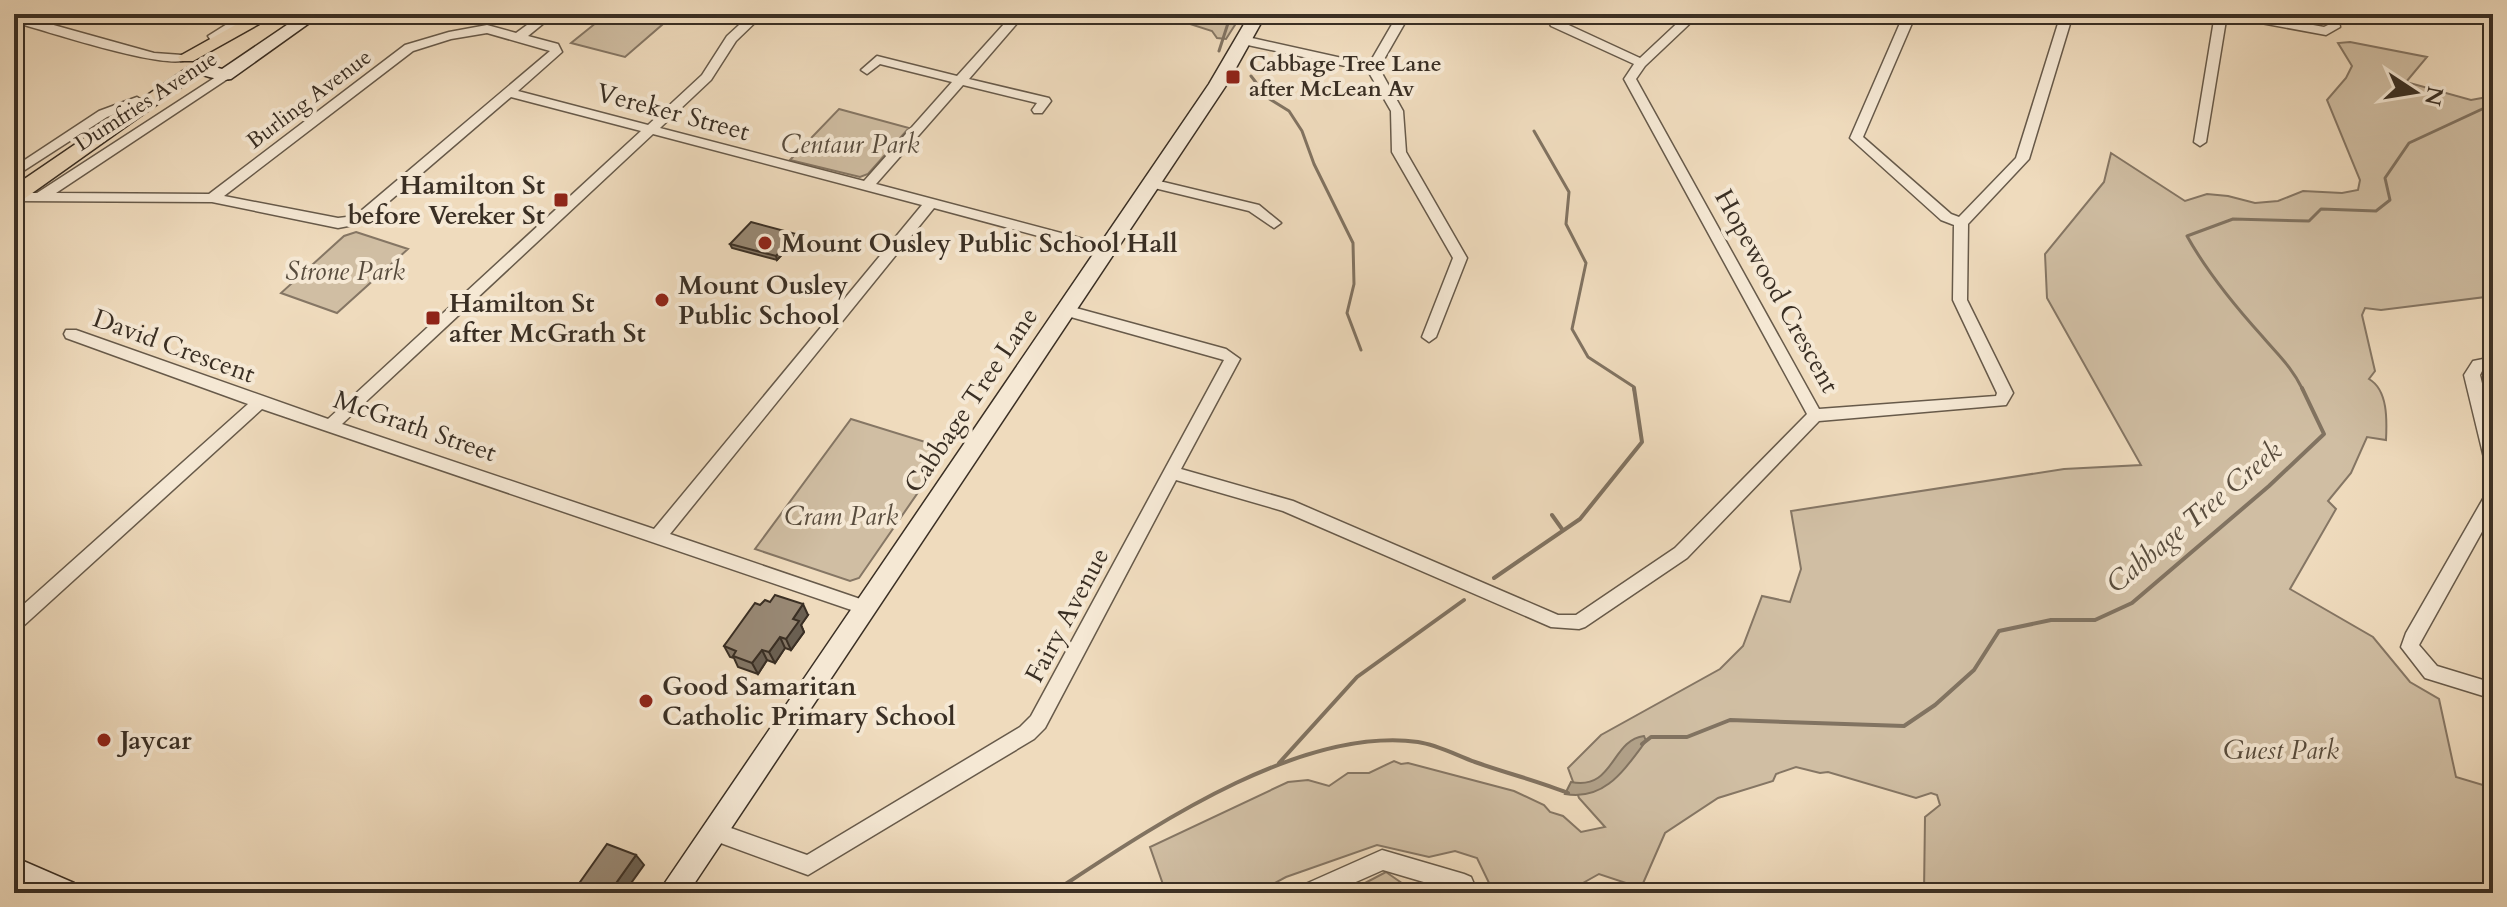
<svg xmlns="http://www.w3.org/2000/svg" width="2507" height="907" font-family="Cardo,serif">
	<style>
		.green { fill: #d0bea3; stroke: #857664; stroke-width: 2 }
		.water { fill: #b1a189; stroke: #817361; stroke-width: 2 }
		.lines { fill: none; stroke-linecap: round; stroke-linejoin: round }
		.stream-far1 { stroke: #817361; stroke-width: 3 }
		.stream { stroke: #817361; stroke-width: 4 }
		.street-casing { stroke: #675a4a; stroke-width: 3 }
		.secondary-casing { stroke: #3a2f24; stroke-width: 3 }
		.primary-casing { stroke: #3a2f24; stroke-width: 3 }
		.street { fill: #f5e8d4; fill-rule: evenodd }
		.secondary { fill: #f5e8d4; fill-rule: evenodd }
		.primary { fill: #efdbbd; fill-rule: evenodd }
		.wall { fill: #837564; stroke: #3a2f24; stroke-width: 2 }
		.shaded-wall { fill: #6a5f51; stroke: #3a2f24; stroke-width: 2 }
		.building { fill: #988874; stroke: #3a2f24; stroke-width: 2 }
		.poi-dot { fill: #8f2418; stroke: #f5e8d4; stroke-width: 3 }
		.labels { text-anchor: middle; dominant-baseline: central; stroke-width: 8; stroke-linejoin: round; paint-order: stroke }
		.far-poi-label { font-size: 22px; font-weight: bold; fill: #3a2f24; stroke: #f5e8d4; text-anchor: start }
		.far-street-label { font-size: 22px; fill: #3a2f24; stroke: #f5e8d4 }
		.street-label { font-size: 26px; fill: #3a2f24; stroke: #f5e8d4 }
		.park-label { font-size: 26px; font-style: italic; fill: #584c3d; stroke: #f5e8d4 }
		.poi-label { font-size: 26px; font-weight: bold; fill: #3a2f24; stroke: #f5e8d4; text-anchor: start }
		.water-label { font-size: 28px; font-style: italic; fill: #584c3d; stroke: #f5e8d4 }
	</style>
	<rect width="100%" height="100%" fill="#efdbbd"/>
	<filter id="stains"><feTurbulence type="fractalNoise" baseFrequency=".0025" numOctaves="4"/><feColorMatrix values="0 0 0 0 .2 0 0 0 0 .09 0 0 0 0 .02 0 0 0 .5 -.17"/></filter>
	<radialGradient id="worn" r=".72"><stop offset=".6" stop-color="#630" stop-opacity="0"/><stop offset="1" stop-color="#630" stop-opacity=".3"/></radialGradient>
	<path class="green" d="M 607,14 L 663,24 L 625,57 L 571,43 Z
		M 1159,14 L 1242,14 L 1226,39 L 1217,38 L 1212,31 Z
		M 2350,42 L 2427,57 L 2406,82 L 2471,100 L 2493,96 L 2493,296 L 2381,310 L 2365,308 L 2362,315 L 2375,371 L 2369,379 C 2388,390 2387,420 2386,440 L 2367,437 L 2351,473 L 2328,501 L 2336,509 L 2290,589 L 2373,637 L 2410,682 L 2439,699 L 2456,777 L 2493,788 L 2493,893 L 1924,893 L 1925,817 L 1940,805 L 1937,795 L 1931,793 L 1916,798 L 1828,772 L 1820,773 L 1796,767 L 1776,774 L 1773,781 L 1718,798 L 1665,833 L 1641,888 L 1599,874 L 1565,893 L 1488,893 L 1491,887 L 1477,858 L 1455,851 L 1429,857 L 1377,845 L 1286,877 L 1256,893 L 1166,893 L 1150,847 L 1288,782 L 1308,780 L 1329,786 L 1348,773 L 1369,773 L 1394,761 L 1401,764 L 1408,763 L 1514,791 L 1544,805 L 1550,812 L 1563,816 L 1581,832 L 1605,827 L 1579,798 L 1568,768 L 1601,735 L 1720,669 L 1743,646 L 1762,596 L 1790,602 L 1801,569 L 1791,511 L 2064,469 L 2141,465 L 2047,298 L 2045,254 L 2104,182 L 2111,153 L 2185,201 L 2207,194 L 2228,196 L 2255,203 L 2278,201 L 2303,191 L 2342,193 L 2358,190 L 2360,180 L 2327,100 L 2346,78 L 2352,66 L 2338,43 Z
		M 839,109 L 909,128 L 868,174 L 860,177 L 790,160 Z
		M 356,232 L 408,249 L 337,313 L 281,293 L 344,236 Z
		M 851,419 L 948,449 L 859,578 L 850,581 L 755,549 Z
		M 1386,872 L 1416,893 L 1346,893 Z"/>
	<path class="water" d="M 1644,736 L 1646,741 C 1624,770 1605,801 1565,794 L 1571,782 C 1614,791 1611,740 1644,736 Z"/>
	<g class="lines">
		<path class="stream-far1" d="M 1219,51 L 1231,14
			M 1251,76 L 1268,98 L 1289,111 L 1302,131 L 1314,164 L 1353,243 L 1354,284 L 1347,313 L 1361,350
			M 1534,131 L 1569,192 L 1566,224 L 1586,263 L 1572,329 L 1588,357 L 1634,387 L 1634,390
			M 2303,390 C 2291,366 2279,356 2262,336 C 2234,305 2207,272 2187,236 L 2233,219 L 2309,221 L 2321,209 L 2376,211 L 2390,200 L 2385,178 L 2409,143 L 2493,104"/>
		<path class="stream" d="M 1552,515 L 1562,529
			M 1494,578 L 1580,519 L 1642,442 L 1634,388
			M 1642,744 L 1651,737 L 1687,737 L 1730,720 L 1904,726 L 1935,705 L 1974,670 L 1999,631 L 2051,620 L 2095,620 L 2132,603 L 2269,486 L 2324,434 L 2302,388
			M 1279,763 L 1357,677 L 1464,600
			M 1052,893 C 1148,830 1298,726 1418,742 C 1438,745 1456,755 1475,762 C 1506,773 1538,781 1568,793"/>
		<defs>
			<path id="street" d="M 14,14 L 154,53 L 182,55 L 188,59 C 169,72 43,30 14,22 Z
				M 243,14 L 257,14 L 218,39 L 210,39 L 208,36 Z
				M 542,14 L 555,14 L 528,36 L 558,44 L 562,52 L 518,91 L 648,125 L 702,75 L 727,36 L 751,14 L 764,14 L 736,41 L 711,80 L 660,128 L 864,181 L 952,82 L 880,64 L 867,74 L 861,70 L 877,56 L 957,76 L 1013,14 L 1025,14 L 969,79 L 1049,98 L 1051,101 L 1042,113 L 1034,113 L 1032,110 L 1037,103 L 963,85 L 876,184 L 1110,246 L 1112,249 L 1110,252 L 1105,254 L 934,208 L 670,534 L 872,603 L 875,608 L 872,613 L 866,615 L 262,409 L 20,629 L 14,631 L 14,613 L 248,404 L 66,338 L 64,334 L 66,330 L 76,330 L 328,419 L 641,131 L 511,97 L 364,223 L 338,228 L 212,202 L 14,201 L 14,193 L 37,193 L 225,71 L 229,72 L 229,78 L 56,193 L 209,194 L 405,45 L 449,32 L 487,25 L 516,33 ZM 487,33 L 550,51 L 355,216 L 338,218 L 224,196 L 413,51 L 451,39 ZM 653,134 L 922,205 L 654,529 L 342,424 Z
				M 1398,14 L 1410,14 L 1379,68 L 1403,111 L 1406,152 L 1467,258 L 1436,337 L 1429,342 L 1422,337 L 1453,258 L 1392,152 L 1391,111 L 1368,71 L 1243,44 L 1237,40 L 1243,36 L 1369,64 Z
				M 1545,14 L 1557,14 L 1560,21 L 1640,58 L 1687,14 L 1700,14 L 1645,66 L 1636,79 L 1819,409 L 1996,396 L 1997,393 L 1953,300 L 1954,225 L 1941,220 L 1850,138 L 1904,14 L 1916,14 L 1863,137 L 1951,214 L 1959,217 L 2016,158 L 2061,14 L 2073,14 L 2029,159 L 1968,224 L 1967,300 L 2013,393 L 2006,405 L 1819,421 L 1687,558 L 1585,627 L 1579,629 L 1551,627 L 1283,511 L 1176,480 L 1045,728 L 1034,739 L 808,875 L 707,838 L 704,831 L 707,824 L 714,822 L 807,855 L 1020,727 L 1031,716 L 1224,360 L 1060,314 L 1058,310 L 1060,306 L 1065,305 L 1226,349 L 1240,359 L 1181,469 L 1293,501 L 1558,615 L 1576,615 L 1675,548 L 1807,414 L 1624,79 L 1634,64 L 1551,26 Z
				M 2215,14 L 2227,14 L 2206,142 L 2200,146 L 2194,142 Z
				M 2228,14 L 2253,14 L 2324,27 L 2328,25 L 2326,14 L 2338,14 L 2340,27 L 2326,35 L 2234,18 Z
				M 137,97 L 143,101 L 141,104 L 107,117 L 14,177 L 14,167 L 99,111 Z
				M 1151,179 L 1259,205 L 1281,223 L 1274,228 L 1249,211 L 1146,186 L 1146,180 Z
				M 2493,357 L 2493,367 L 2483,369 L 2480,375 L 2493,429 L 2493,468 L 2487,466 L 2485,462 L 2464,375 L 2473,361 Z
				M 2493,491 L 2493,512 L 2419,645 L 2437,666 L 2493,683 L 2493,699 L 2425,678 L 2401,647 L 2406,633 L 2487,492 Z
				M 1382,850 L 1464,874 L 1471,877 L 1474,884 L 1471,891 L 1461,893 L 1383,870 L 1331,893 L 1298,893 L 1301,886 Z"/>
			<path id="secondary" d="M 303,14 L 322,14 L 231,79 C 220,81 199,76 192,68 L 200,63 L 222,69 Z
				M 1250,14 L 1266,14 L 1227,84 L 688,893 L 658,893 L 1209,84 Z
				M 14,857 L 74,883 L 78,893 L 34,893 L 14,884 Z"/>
			<path id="primary" d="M 255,14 L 277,14 L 193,61 L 181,61 L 178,57 Z
				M 187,68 L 196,74 L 194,78 L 21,201 L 14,203 L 14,186 Z"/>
		</defs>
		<use href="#street" class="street-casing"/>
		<use href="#secondary" class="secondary-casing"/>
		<use href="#primary" class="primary-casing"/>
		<use href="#street" class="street"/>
		<use href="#secondary" class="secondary"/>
		<use href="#primary" class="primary"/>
	</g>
	<path class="wall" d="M 796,234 L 797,238 L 777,260 L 732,248 L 730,244 Z
		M 760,605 L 808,615 L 801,625 L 804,632 L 791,650 L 785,648 L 775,663 L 767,660 L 758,674 L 738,667 L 734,658 L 730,657 L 724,646 Z"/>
	<path class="shaded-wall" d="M 796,234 L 797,238 L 777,260 L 776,256 Z
		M 803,604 L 808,615 L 801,625 L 804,632 L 791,650 L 786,639 L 793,619 Z
		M 780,637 L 785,648 L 775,663 L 769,652 Z
		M 762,650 L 767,660 L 758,674 L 752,663 Z
		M 636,855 L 644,865 L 624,893 L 609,893 Z"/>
	<path class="building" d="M 751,222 L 796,234 L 776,256 L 730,244 Z
		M 775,595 L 803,604 L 793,619 L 799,621 L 786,639 L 780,637 L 769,652 L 762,650 L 752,663 L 733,656 L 736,651 L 724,646 L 755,603 L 760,605 L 765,600 L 770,602 Z
		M 607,844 L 636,855 L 609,893 L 573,892 Z"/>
	<g class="poi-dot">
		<rect x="1225" y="69" width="16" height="16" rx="4"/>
		<rect x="553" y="192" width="16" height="16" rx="4"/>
		<circle cx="765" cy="243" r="8"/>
		<circle cx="662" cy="300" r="8"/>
		<rect x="425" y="310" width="16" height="16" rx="4"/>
		<circle cx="646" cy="701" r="8"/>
		<circle cx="104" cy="740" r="8"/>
	</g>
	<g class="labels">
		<g class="far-poi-label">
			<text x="1249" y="64">Cabbage Tree Lane<tspan x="1249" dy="25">after McLean Av</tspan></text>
		</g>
		<g class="far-street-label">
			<text transform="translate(309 99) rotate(-37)">Burling Avenue</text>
			<text transform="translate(146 101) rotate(-33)">Dumfries Avenue</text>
		</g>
		<g class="street-label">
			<text transform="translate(673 112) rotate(15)">Vereker Street</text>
			<text transform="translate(1777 291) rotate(61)">Hopewood Crescent</text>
			<text transform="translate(174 346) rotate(20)">David Crescent</text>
			<text transform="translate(971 400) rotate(-56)">Cabbage Tree Lane</text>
			<text transform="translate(415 426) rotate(19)">McGrath Street</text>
			<text transform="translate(1067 615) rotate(-62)">Fairy Avenue</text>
		</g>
		<g class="park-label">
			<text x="850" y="144">Centaur Park</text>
			<text x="345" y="271">Strone Park</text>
			<text x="841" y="516">Cram Park</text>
			<text x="2281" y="750">Guest Park</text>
		</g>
		<g class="poi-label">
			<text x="545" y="185" text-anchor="end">Hamilton St<tspan x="545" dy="30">before Vereker St</tspan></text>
			<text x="781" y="243">Mount Ousley Public School Hall</text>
			<text x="678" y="285">Mount Ousley<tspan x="678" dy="30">Public School</tspan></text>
			<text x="449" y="303">Hamilton St<tspan x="449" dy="30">after McGrath St</tspan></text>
			<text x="662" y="686">Good Samaritan<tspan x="662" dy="30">Catholic Primary School</tspan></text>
			<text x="120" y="740">Jaycar</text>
		</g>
		<g class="water-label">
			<text transform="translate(2194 517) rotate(-40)">Cabbage Tree Creek</text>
		</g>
	</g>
	<rect width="2507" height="907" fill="none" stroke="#efdbbd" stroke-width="48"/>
	<rect x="16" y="16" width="2475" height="875" fill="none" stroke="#3a2f24" stroke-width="4"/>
	<rect x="24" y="24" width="2459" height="859" fill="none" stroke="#3a2f24" stroke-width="2"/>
	<g transform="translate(2415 92) rotate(102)" stroke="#f5e8d4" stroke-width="6" paint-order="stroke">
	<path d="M0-6L14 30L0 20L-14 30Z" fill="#3a2f24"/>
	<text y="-12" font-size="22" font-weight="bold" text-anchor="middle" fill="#3a2f24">N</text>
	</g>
	<rect width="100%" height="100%" filter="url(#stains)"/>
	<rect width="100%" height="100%" fill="url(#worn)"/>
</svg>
